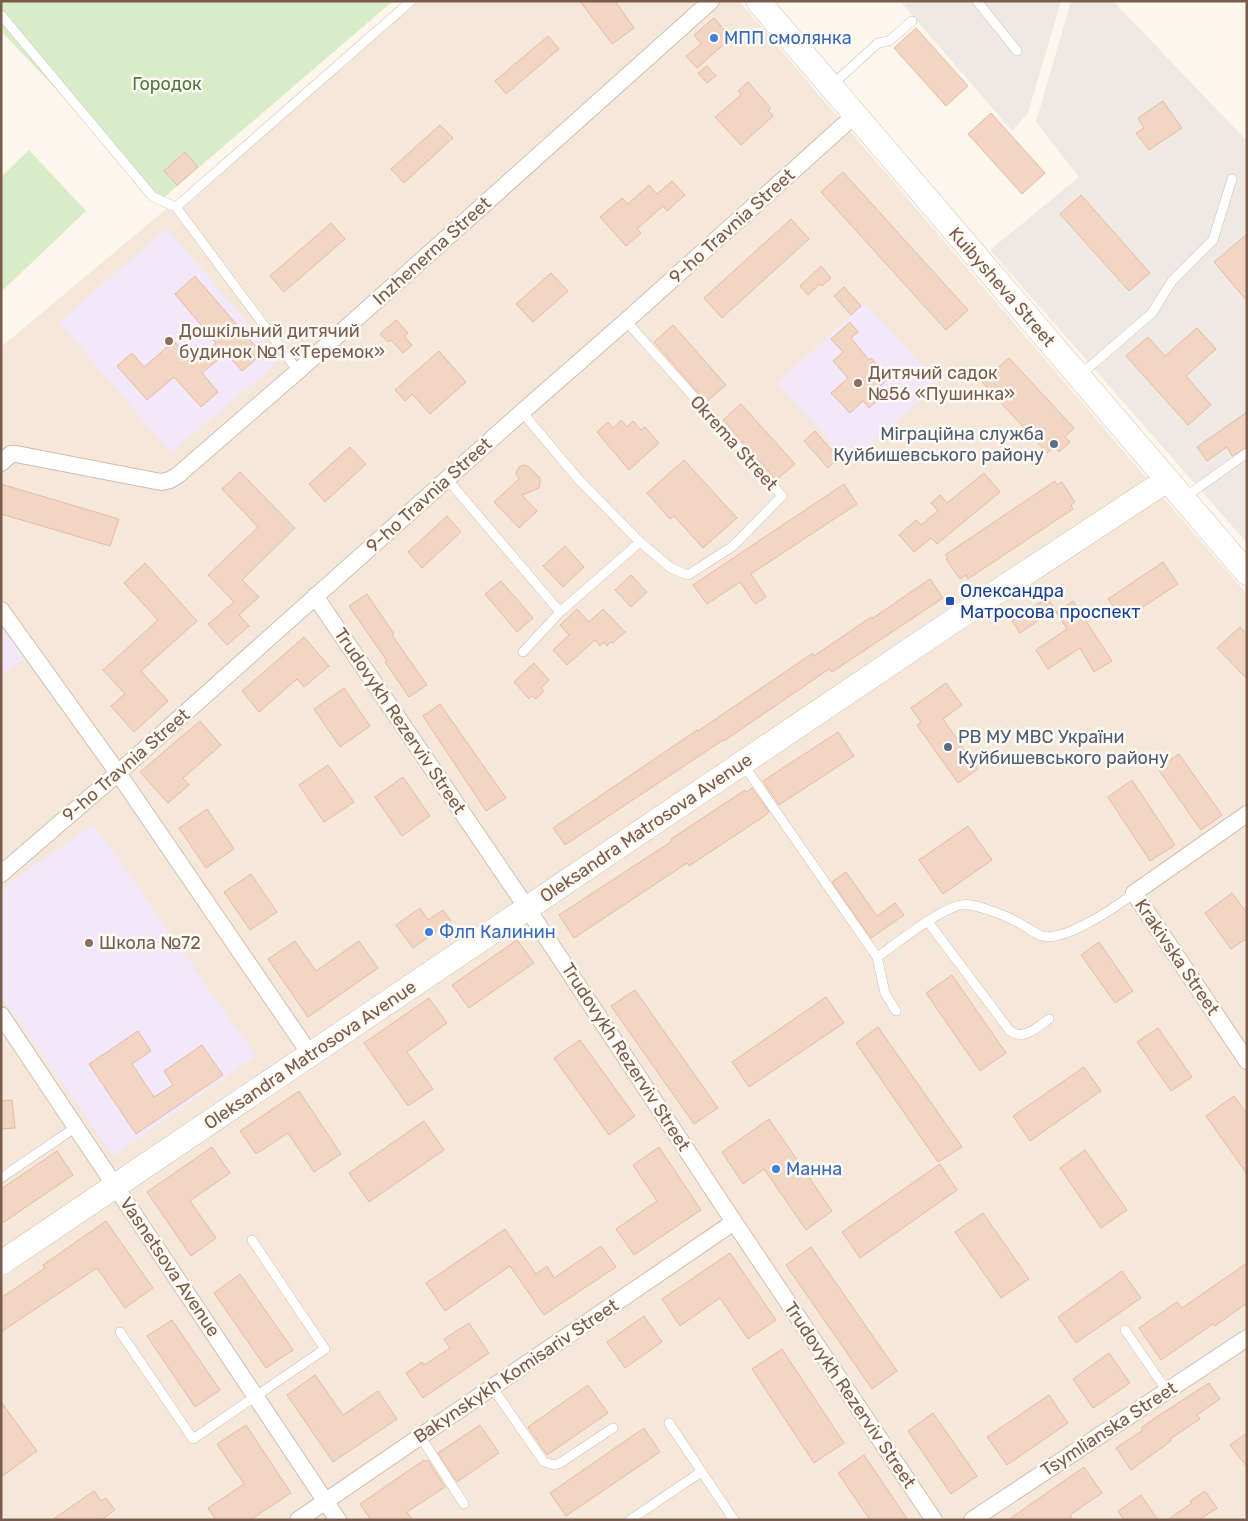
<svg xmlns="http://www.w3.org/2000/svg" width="1248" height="1521" font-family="Rubik,sans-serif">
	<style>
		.residential { fill: #f5e8da }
		.industrial { fill: #efe9e4 }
		.education { fill: #f3e8fa }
		.green { fill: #d8ecc9 }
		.building { fill: #f3d5c3; stroke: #e6bba3 }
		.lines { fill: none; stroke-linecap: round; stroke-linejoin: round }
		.service-casing { stroke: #d1beb0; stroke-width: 10 }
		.minor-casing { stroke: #d1beb0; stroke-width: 18 }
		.secondary-casing { stroke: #d6c0b0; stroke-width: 25 }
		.service { stroke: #fff; stroke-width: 9 }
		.minor { stroke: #fff; stroke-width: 16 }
		.secondary { stroke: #fff; stroke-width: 24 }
		.shop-dot { fill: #3f7fe0; stroke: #fffaf3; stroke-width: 2 }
		.education-dot { fill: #8d6e63; stroke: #fffaf3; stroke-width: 2 }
		.service-dot { fill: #5c6f8a; stroke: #fffaf3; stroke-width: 2 }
		.transit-dot { fill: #1a4fb4; stroke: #fffaf3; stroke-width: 2 }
		.labels { text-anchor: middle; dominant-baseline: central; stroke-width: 5; stroke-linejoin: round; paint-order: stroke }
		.shop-label { font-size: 18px; fill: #366cbe; stroke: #fffaf3; text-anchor: start }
		.park-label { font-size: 18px; fill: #537a41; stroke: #fffaf3 }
		.street-label { font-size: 18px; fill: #7a5c4d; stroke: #fffaf3 }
		.education-label { font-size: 18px; fill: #785e54; stroke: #fffaf3; text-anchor: start }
		.service-label { font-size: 18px; fill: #4e5e75; stroke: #fffaf3; text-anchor: end }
		.transit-label { font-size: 18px; fill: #164399; stroke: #fffaf3; text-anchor: start }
	</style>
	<rect width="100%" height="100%" fill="#fdf6ec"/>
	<path class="residential" d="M 415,1 L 739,1 L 1166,501 L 1247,594 L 1247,1520 L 1,1520 L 1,347 Z"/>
	<path class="industrial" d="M 900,1 L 1061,1 L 1028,113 L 1012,131 Z
		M 1071,1 L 1113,1 L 1247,141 L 1247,543 L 990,250 L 1079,177 L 1036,122 Z"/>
	<path class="education" d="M 167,229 L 280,360 L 171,453 L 59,322 Z
		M 865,303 L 938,383 L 850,463 L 777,383 Z
		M 1,621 L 27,657 L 1,675 Z
		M 94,824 L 256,1056 L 113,1156 L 1,996 L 1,889 Z"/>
	<path class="green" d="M 1,1 L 393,1 L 161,200 L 1,31 Z
		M 29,150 L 86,211 L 1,292 L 1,177 Z"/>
	<path class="building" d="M 580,1 L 615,1 L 634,28 L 612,44 Z
		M 714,18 L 731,38 L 697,68 L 686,56 L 701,44 L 694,35 Z
		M 916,28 L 968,86 L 946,106 L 894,48 Z
		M 548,36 L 559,49 L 506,94 L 495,81 Z
		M 707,66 L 716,76 L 707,83 L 698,73 Z
		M 748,82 L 771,108 L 768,110 L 773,116 L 741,145 L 715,117 L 741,95 L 738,91 Z
		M 1163,101 L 1182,128 L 1149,150 L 1136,133 L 1144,128 L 1138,118 Z
		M 991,113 L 1045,173 L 1022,194 L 968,134 Z
		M 440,125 L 453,138 L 404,183 L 391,169 Z
		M 185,152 L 198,167 L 177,185 L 164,171 Z
		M 843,172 L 968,310 L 946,330 L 821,192 Z
		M 672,181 L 685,195 L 667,211 L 663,206 L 637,229 L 641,233 L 626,246 L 600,217 L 622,198 L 628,204 L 649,185 L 657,194 Z
		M 1081,195 L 1150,273 L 1129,291 L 1060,214 Z
		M 791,219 L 809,239 L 722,318 L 704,298 Z
		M 331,223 L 345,239 L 284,292 L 270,276 Z
		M 1247,234 L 1247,301 L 1214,262 Z
		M 821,266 L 831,278 L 822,286 L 820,284 L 808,295 L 800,286 Z
		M 551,273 L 568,291 L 533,322 L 516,304 Z
		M 195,276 L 262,354 L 242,371 L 226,353 L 202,373 L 218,392 L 201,407 L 174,377 L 147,400 L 117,366 L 132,353 L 144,367 L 174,341 L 193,362 L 216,343 L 175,294 Z
		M 844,287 L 861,306 L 851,315 L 834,296 Z
		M 396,320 L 408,333 L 404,336 L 412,345 L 403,353 L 391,340 L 388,342 L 380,334 Z
		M 850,322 L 858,332 L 851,338 L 869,360 L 871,358 L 889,378 L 873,392 L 879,399 L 869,408 L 863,401 L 850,413 L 831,393 L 848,378 L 833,361 L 843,352 L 831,339 Z
		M 673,325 L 726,385 L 706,402 L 654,342 Z
		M 1197,328 L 1216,349 L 1186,376 L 1211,405 L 1188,425 L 1126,356 L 1148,337 L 1165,356 Z
		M 439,351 L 466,382 L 430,414 L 412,394 L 405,401 L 395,390 Z
		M 1009,358 L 1074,428 L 1065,437 L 1070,442 L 1059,452 L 1054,447 L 1047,453 L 982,382 Z
		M 741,404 L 795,464 L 776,480 L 723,420 Z
		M 1247,412 L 1247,447 L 1232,456 L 1227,447 L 1207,461 L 1197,447 Z
		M 621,420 L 627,427 L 633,421 L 641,430 L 645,427 L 659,443 L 629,470 L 597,432 L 608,422 L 613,428 Z
		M 815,431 L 839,458 L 828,468 L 804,441 Z
		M 350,447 L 366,464 L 325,502 L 309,484 Z
		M 684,460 L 737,518 L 703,548 L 674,516 L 670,519 L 647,493 Z
		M 524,465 L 529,467 L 540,478 L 540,483 L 539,488 L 522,495 L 537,511 L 519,528 L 494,502 L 519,479 L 516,473 L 519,467 Z
		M 240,472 L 295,528 L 242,580 L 259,597 L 239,615 L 249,626 L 227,645 L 208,624 L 234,602 L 208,575 L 258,527 L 222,489 Z
		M 984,473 L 1000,492 L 937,544 L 931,538 L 914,552 L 899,535 L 916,520 L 921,525 L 938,511 L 931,503 L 940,495 L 947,503 Z
		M 1055,481 L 1057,485 L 1062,482 L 1075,502 L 1071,505 L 1073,509 L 968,579 L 966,575 L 960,579 L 946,559 L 948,558 L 945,555 Z
		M 1,484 L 119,519 L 110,546 L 1,514 Z
		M 844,484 L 857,504 L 751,574 L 766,597 L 755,604 L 740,582 L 707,604 L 693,585 Z
		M 447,516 L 461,532 L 422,568 L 408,552 Z
		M 565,546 L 584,567 L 563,587 L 543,566 Z
		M 1163,562 L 1178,584 L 1123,620 L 1108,599 Z
		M 145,563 L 197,621 L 141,671 L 168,701 L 134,732 L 111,706 L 125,694 L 103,670 L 158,620 L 124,583 Z
		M 631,575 L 647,592 L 631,607 L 615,590 Z
		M 930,579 L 943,598 L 832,672 L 829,669 L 724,741 L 723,740 L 565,845 L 553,828 L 697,730 L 698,731 L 813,653 L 814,656 L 871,617 L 873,618 Z
		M 501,581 L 533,618 L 517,632 L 485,594 Z
		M 367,594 L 394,634 L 392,635 L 427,685 L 409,697 L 385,662 L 387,661 L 349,606 Z
		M 1047,598 L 1055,609 L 1020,633 L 1012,621 Z
		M 1073,601 L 1112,661 L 1094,672 L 1080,648 L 1048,669 L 1036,650 L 1067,629 L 1056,612 Z
		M 577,609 L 589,622 L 603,609 L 625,632 L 613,643 L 611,642 L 607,646 L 604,642 L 600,646 L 595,640 L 567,665 L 553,650 L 569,635 L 560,625 Z
		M 1240,627 L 1247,635 L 1247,679 L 1217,648 Z
		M 304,637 L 329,666 L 304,687 L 297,679 L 259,712 L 242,691 Z
		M 534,663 L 549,680 L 541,688 L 544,691 L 536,699 L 532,696 L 529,699 L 514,682 Z
		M 946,683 L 962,705 L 943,719 L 978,769 L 958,783 L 917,725 L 921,722 L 911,708 Z
		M 344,688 L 370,726 L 340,747 L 314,709 Z
		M 440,704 L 506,798 L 486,811 L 423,716 Z
		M 200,721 L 221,745 L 183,778 L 189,785 L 168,803 L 140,772 Z
		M 838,732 L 854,756 L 779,805 L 763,781 Z
		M 1179,754 L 1222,815 L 1201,830 L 1158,769 Z
		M 328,765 L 354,802 L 324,822 L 299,785 Z
		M 403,777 L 430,816 L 402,836 L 375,797 Z
		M 1132,780 L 1175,845 L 1150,861 L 1108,797 Z
		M 752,788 L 769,812 L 763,817 L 689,866 L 687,863 L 574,938 L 559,915 L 672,841 L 671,839 L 745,790 L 746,792 Z
		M 207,809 L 234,849 L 206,868 L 179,828 Z
		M 968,826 L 992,860 L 943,894 L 919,860 Z
		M 846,872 L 877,916 L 895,903 L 904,915 L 871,938 L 832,882 Z
		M 251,874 L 277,912 L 250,930 L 224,892 Z
		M 1232,893 L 1247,913 L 1247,938 L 1231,949 L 1205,913 Z
		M 420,908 L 428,920 L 443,910 L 451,921 L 413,948 L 396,925 Z
		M 517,940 L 534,963 L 469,1008 L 452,985 Z
		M 295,941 L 316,971 L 359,941 L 378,968 L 308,1017 L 268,959 Z
		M 1099,942 L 1133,991 L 1115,1003 L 1081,955 Z
		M 952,975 L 1006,1053 L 980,1071 L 926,993 Z
		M 635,990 L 718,1108 L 694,1124 L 611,1006 Z
		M 826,997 L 844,1023 L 749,1087 L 732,1062 Z
		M 429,998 L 447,1023 L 407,1052 L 433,1089 L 408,1106 L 364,1043 Z
		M 878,1027 L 962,1147 L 938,1162 L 856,1043 Z
		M 1158,1028 L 1192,1077 L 1171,1091 L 1137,1042 Z
		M 138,1031 L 151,1051 L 132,1064 L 154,1097 L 173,1085 L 164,1071 L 202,1045 L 223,1075 L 136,1134 L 89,1064 Z
		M 580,1040 L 635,1116 L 609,1135 L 554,1058 Z
		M 1084,1067 L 1101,1091 L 1030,1141 L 1013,1116 Z
		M 299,1091 L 341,1154 L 314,1172 L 288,1133 L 256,1154 L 240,1131 Z
		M 1234,1096 L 1247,1114 L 1247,1174 L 1206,1116 Z
		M 12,1100 L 15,1128 L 1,1129 L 1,1101 Z
		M 769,1119 L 832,1211 L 806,1230 L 764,1169 L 743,1184 L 722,1152 Z
		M 424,1121 L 444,1150 L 369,1202 L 349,1173 Z
		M 212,1147 L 230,1173 L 190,1201 L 216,1238 L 191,1256 L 147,1192 Z
		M 659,1147 L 701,1210 L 634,1255 L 616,1229 L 657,1201 L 633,1165 Z
		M 1085,1150 L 1127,1210 L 1101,1228 L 1060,1168 Z
		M 57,1151 L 73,1175 L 1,1224 L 1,1189 Z
		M 940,1164 L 957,1190 L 860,1258 L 842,1232 Z
		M 983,1213 L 1029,1279 L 1001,1298 L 955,1232 Z
		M 106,1221 L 153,1288 L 125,1308 L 97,1268 L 1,1332 L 1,1298 L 45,1268 L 43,1265 Z
		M 505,1229 L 536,1274 L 547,1266 L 554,1278 L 601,1246 L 616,1267 L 544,1315 L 510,1266 L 445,1311 L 426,1283 Z
		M 811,1247 L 897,1371 L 872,1389 L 786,1265 Z
		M 730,1253 L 776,1320 L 748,1339 L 720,1298 L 680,1326 L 662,1299 Z
		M 1247,1263 L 1247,1303 L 1215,1326 L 1213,1324 L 1161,1360 L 1139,1328 L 1177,1302 L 1182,1308 Z
		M 1122,1271 L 1141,1298 L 1076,1343 L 1058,1317 Z
		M 240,1274 L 293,1350 L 266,1368 L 214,1293 Z
		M 644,1316 L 662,1342 L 625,1368 L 607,1342 Z
		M 172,1320 L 220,1390 L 195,1407 L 147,1336 Z
		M 469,1323 L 489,1353 L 423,1398 L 406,1373 L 422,1362 L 424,1365 L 450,1348 L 444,1339 Z
		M 782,1349 L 844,1443 L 814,1463 L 752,1369 Z
		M 1109,1353 L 1130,1383 L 1093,1408 L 1073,1379 Z
		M 315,1375 L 343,1415 L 378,1391 L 397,1419 L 333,1462 L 287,1395 Z
		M 1209,1383 L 1220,1399 L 1197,1415 L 1200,1419 L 1170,1439 L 1171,1441 L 1131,1470 L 1116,1448 L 1143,1430 L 1141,1428 L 1155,1418 Z
		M 588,1385 L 608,1413 L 547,1455 L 528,1427 Z
		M 1049,1395 L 1068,1423 L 1007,1465 L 987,1437 Z
		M 1,1402 L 37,1451 L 1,1477 Z
		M 933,1413 L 977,1476 L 951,1494 L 908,1431 Z
		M 246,1425 L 291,1493 L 250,1520 L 216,1520 L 208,1508 L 244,1484 L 217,1444 Z
		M 480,1425 L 499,1453 L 457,1482 L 438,1453 Z
		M 644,1428 L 660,1452 L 566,1516 L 550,1493 Z
		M 1247,1433 L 1247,1467 L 1230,1445 Z
		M 864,1455 L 908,1520 L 870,1520 L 838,1473 Z
		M 424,1460 L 425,1462 L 428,1460 L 445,1487 L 407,1512 L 412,1520 L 371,1520 L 360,1504 Z
		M 1084,1467 L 1102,1493 L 1070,1515 L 1073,1520 L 1008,1520 Z
		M 94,1491 L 101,1501 L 106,1498 L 115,1510 L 101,1520 L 52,1520 Z
		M 1205,1491 L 1217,1508 L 1199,1520 L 1167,1520 L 1192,1503 L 1190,1501 Z
		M 1141,1495 L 1158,1520 L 1124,1520 L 1118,1511 Z"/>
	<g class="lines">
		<defs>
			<path id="service" d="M 977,1 L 1017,51
				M 1,15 L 153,197 L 176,207 L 298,371
				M 831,86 L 878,43 L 889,41 L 912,21
				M 176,207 L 411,1
				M 1079,376 L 1152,313 L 1172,281 L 1213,240 L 1232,179
				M 522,412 L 579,480 L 640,542 L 671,568 L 688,575 L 733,546 L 782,496 L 626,321
				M 447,479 L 560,612
				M 1185,497 L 1247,453
				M 523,652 L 560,612 L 640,542
				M 743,764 L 877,957 L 885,993 L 896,1011
				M 928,922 L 1010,1031 C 1024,1041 1037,1027 1049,1019
				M 877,957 C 896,944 941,908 961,905 C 972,903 984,909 995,912 C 1006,916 1016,921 1026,927 C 1031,930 1036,934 1042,936 C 1065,942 1116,907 1134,893
				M 1,1178 L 76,1127
				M 1125,1330 L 1167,1391
				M 120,1332 L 193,1439 L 325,1349 L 252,1240
				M 492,1387 L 544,1462 L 554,1465 L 560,1463 L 613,1428
				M 669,1423 L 734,1520
				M 420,1436 L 464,1504
				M 630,1520 L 701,1472"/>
			<path id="minor" d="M 1,463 L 11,454 L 16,454 L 161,482 L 170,480 L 178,475 L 298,371 L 711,1
				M 315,596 L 527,908 L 734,1222 L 934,1520
				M 1,610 L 118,773 L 310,1054
				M 1247,814 L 1134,893 L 1247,1061
				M 1,874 L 118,773 L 522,412 L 626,321 L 855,115
				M 1,1015 L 338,1520
				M 298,1520 L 734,1222
				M 972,1520 L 1247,1338"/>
			<path id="secondary" d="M 758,1 L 1247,573
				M 1,1263 L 962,615 L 1167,480"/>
		</defs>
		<use href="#service" class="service-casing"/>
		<use href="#minor" class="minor-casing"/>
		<use href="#secondary" class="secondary-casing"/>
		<use href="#service" class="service"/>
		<use href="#minor" class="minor"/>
		<use href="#secondary" class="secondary"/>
	</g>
	<g class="shop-dot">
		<circle cx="714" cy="38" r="5"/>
		<circle cx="429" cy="932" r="5"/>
		<circle cx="776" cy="1169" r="5"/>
	</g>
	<g class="education-dot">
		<circle cx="169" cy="341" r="5"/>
		<circle cx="858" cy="383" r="5"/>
		<circle cx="89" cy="943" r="5"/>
	</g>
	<g class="service-dot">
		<circle cx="1054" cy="444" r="5"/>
		<circle cx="948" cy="747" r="5"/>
	</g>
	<rect class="transit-dot" x="945" y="596" width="10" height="10" rx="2.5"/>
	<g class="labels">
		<g class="shop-label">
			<text x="724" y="38">МПП смолянка</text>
			<text x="439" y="932">Флп Калинин</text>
			<text x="786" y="1169">Манна</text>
		</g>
		<g class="park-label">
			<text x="167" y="84">Городок</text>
		</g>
		<g class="street-label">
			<text transform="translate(732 226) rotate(-42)">9-ho Travnia Street</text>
			<text transform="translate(432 251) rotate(-42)">Inzhenerna Street</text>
			<text transform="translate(1002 287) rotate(49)">Kuibysheva Street</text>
			<text transform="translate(734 443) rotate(48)">Okrema Street</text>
			<text transform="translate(429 495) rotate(-42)">9-ho Travnia Street</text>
			<text transform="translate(400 721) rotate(56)">Trudovykh Rezerviv Street</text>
			<text transform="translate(126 765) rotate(-41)">9-ho Travnia Street</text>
			<text transform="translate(646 828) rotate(-34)">Oleksandra Matrosova Avenue</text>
			<text transform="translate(1177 957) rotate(56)">Krakivska Street</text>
			<text transform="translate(310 1055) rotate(-34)">Oleksandra Matrosova Avenue</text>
			<text transform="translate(626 1057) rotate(57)">Trudovykh Rezerviv Street</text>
			<text transform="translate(170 1267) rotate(56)">Vasnetsova Avenue</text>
			<text transform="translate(516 1371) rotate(-34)">Bakynskykh Komisariv Street</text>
			<text transform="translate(850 1395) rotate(56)">Trudovykh Rezerviv Street</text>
			<text transform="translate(1109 1429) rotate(-33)">Tsymlianska Street</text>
		</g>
		<g class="education-label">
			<text x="179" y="331">Дошкільний дитячий<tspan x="179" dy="21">будинок №1 «Теремок»</tspan></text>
			<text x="868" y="373">Дитячий садок<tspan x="868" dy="21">№56 «Пушинка»</tspan></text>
			<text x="99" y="943">Школа №72</text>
		</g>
		<g class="service-label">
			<text x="1044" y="434">Міграційна служба<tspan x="1044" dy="21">Куйбишевського району</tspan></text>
			<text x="958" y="737" text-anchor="start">РВ МУ МВС України<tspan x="958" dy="21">Куйбишевського району</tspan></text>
		</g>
		<g class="transit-label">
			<text x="960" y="591">Олександра<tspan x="960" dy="21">Матросова проспект</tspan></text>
		</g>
	</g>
	<rect width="1248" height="1521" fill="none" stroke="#7a5c4d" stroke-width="5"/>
</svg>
